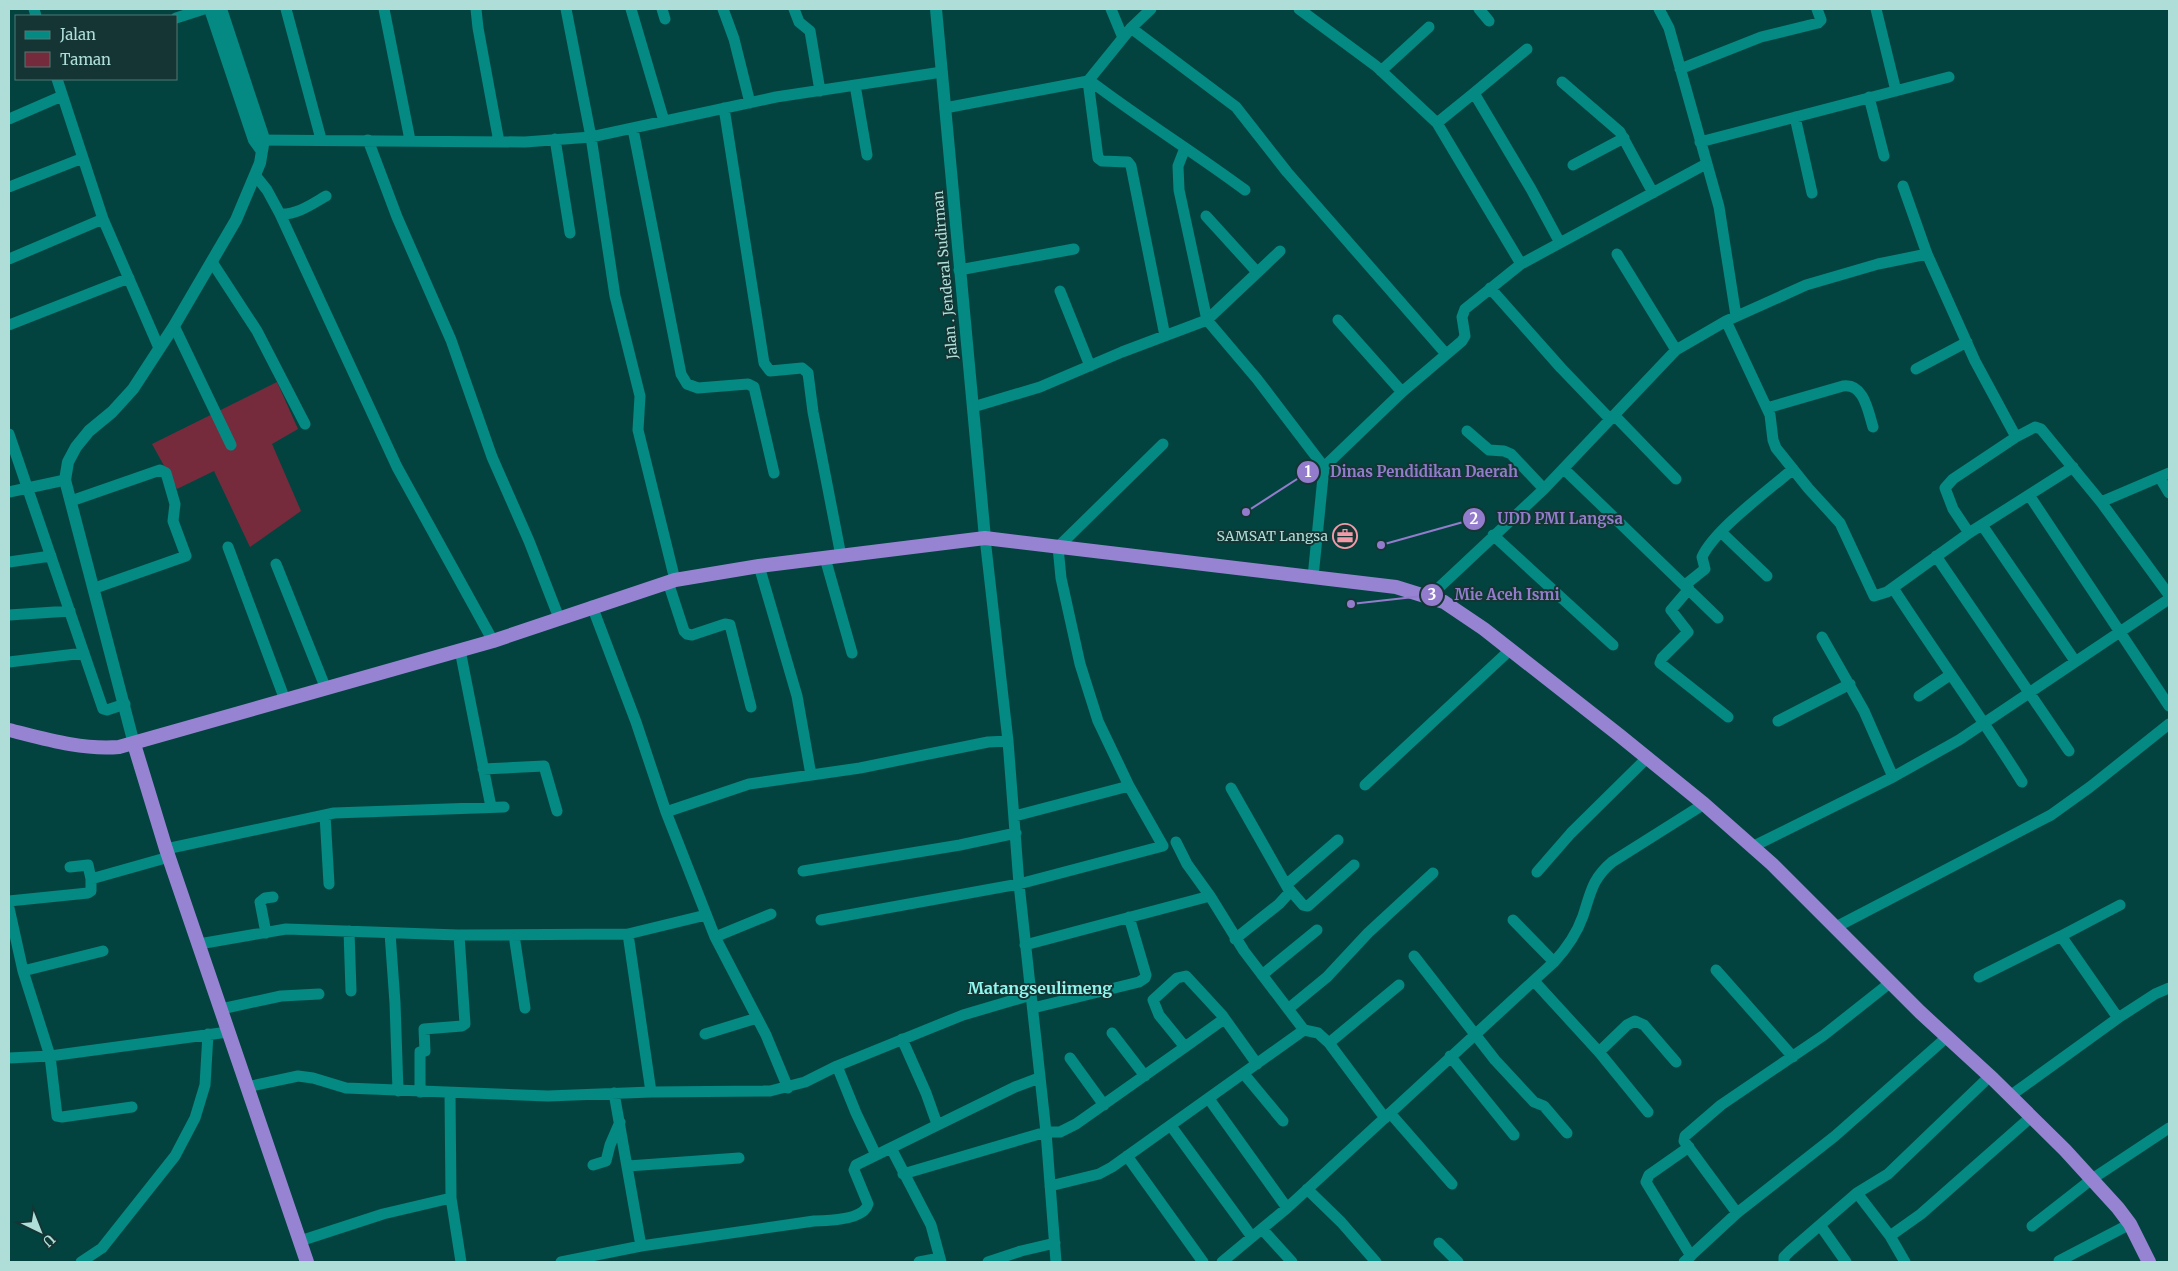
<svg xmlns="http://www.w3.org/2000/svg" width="2178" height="1271" font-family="Merriweather,serif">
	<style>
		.green { fill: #762b3c }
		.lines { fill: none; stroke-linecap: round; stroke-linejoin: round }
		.minor { stroke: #058983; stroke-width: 11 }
		.tertiary { stroke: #058983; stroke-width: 12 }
		.secondary { stroke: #058983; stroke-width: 12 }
		.trunk { stroke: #9684d3; stroke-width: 14 }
		.labels { text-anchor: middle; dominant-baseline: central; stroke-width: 4; stroke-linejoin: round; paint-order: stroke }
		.street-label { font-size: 14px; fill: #afded9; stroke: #143533 }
		.poi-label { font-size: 14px; fill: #afded9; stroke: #143533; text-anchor: end }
		.quarter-label { font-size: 16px; font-weight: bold; fill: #90f7ef; stroke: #143533 }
		.leader { fill: none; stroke: #927ccb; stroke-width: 2 }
		.callout-dot { fill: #927ccb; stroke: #143533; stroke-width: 2 }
		.mark-label { font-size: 15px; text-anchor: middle; font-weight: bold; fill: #fff }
		.callout-label { font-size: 15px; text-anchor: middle; font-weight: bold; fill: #927ccb; stroke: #143533; stroke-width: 4; stroke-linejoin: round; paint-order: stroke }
	</style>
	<rect width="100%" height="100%" fill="#03433f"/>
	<path class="green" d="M 277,382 L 298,429 L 272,444 L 301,511 L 250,547 L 214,471 L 177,489 L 152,444 Z"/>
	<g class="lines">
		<path class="minor" d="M 34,9 L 36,16
			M 286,9 L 321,139
			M 384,9 L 410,140
			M 476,9 L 478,28 L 499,142
			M 566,9 L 591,137 L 615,296 L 640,396 L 638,430 L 675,580
			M 631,9 L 664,121
			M 662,9 L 665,19
			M 723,9 L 734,39 L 750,103
			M 794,9 L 799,22 L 810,31 L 820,91
			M 1111,9 L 1123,38
			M 1299,9 L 1376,66 L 1437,123 L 1521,264
			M 1479,9 L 1489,21
			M 1659,9 L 1669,28 L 1719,207 L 1736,316
			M 1876,9 L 1896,91
			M 176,18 L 204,9
			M 1131,28 L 1236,107 L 1287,172 L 1446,354
			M 1527,49 L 1474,93 L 1531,189 L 1560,243
			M 1680,69 L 1761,37 L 1818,23 L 1821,20 L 1817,9
			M 1381,71 L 1429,27
			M 57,79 L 103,219 L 159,348
			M 1089,80 C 1140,119 1194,152 1245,190
			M 1088,81 L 1098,158 L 1102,161 L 1128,162 L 1131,166 L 1165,336
			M 1562,82 L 1620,132 L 1653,193
			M 855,85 L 867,155
			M 1869,97 L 1884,156
			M 724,108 L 764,363 L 770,371 L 802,368 L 808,373 L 813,412 L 841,556
			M 945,108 L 1088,81 L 1131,28 L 1151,9
			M 1795,117 L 1812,193
			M 9,119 L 62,96
			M 1437,123 L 1474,93
			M 633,129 L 681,374 L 687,384 L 698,388 L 748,384 L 754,387 L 774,473
			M 555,139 L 570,233
			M 255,140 L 525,142 L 591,137 L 776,97 L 942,72
			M 368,140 L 397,217 L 451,340 L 492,457 L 529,541 L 559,618
			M 1700,142 L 1949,77
			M 1185,148 L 1178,166 L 1179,190 L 1207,320 L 1257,379 L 1324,467
			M 1573,165 L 1624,138
			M 255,175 L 267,190 L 280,214 L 397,467 L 493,641
			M 1903,186 L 1927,254 L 1975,361 L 2016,437 L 2035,427 L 2041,429 L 2101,502 L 2169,595
			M 9,187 L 83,158
			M 280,214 C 297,215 312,204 326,196
			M 1206,216 L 1257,272
			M 1617,254 L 1676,350
			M 9,259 L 103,219
			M 212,262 L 257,331 L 305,424
			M 959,270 L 1074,249
			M 1490,288 L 1561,368 L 1610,419
			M 1060,291 L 1090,366
			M 1338,320 L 1402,392
			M 1726,321 L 1770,415 L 1773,440 L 1776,448 L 1808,488 L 1840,523 L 1874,596 L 1887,592 L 1969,533 L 2073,467
			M 9,325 L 129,278
			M 174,326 L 231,445
			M 1916,369 L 1967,342
			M 973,407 L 1040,387 L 1122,352 L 1207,320 L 1280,251
			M 1767,408 L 1843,386 C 1864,383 1868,411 1873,427
			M 1614,415 L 1676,479
			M 1467,431 L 1489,450 L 1504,451 L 1511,454 L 1544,489
			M 9,434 L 103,709 L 107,710 L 125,704
			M 1564,469 L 1718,618
			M 2160,478 L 2169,493
			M 9,492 L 65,480
			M 2029,495 L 2169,706
			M 71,501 L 160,470 L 166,473 L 175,504 L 173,521 L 186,556 L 95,588
			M 2101,502 L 2169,473
			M 1982,525 L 2075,661
			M 1721,532 L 1767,576
			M 1969,533 L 1953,509 L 1945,488 L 1953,479 L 2016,437
			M 1493,535 L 1613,645
			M 985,538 L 1008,741 L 1019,884 L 1046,1132 L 1056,1262
			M 228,547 L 285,700
			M 1936,556 L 2069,751
			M 825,558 L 852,653
			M 9,562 L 51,556
			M 276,564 L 326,689
			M 759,566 L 797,696 L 811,775
			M 1313,577 L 1324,467 L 1402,392 L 1462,341 L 1465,336 L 1462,317 L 1465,309 L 1521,264 L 1706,164
			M 668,582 L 684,631 L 687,634 L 692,635 L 725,624 L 730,625 L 751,707
			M 1685,585 L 1705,569 L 1702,557 C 1715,529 1768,491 1793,469
			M 1893,588 C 1935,653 1981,716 2022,782
			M 1689,589 L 1671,610 L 1688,632 L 1662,658 L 1660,663 L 1728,717
			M 1430,596 L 1544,489 L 1676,350 L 1726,321 L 1806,285 L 1878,264 L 1927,254
			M 592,606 L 636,722 L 666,812 L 715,937 L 766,1035 L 788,1088
			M 9,615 L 70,611
			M 1822,637 L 1864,711 L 1893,777
			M 460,650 L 491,807
			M 9,662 L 84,653
			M 1919,696 L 1950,675
			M 1778,721 L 1850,684
			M 483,769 L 544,766 L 557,811
			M 1365,785 L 1511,649
			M 1231,788 L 1290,892 L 1279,904 L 1235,939
			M 666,812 L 749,784 L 860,768 L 988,742 L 1008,741
			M 325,815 L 329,884
			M 1015,816 L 1129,786
			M 1176,842 L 1187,864 L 1210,896 L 1244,951 L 1304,1030 L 1318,1033 L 1329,1043 L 1385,1118
			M 1752,847 L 1893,777 L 1959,740 L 2169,599
			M 166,849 L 334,813 L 504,807
			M 70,867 L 88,865 L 91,879 L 169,857
			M 803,871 L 960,845 L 1016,833
			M 1537,872 L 1571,833 L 1647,758
			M 1286,885 L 1338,840
			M 1290,890 L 1303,905 L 1308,906 L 1354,865
			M 9,901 L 88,893 L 91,891 L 91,879
			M 9,908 L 23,971 L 50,1056 L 57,1116 L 62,1117 L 132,1107
			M 821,920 L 1019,884 L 1163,846 L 1129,786 L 1098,721 L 1080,664 L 1061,578 L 1058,547 L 1163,444
			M 1513,920 L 1554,962
			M 1836,927 L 2051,815 L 2090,787 L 2169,724
			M 349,931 L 351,991
			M 266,933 L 260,902 L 265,898 L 273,897
			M 390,933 L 395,1003 L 398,1091
			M 628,934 L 651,1092
			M 514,935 L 525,1008
			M 2061,936 L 2120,905
			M 715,937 L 771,914
			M 199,944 L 286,929 L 458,935 L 628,934 L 706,915
			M 1025,945 L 1210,896
			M 1414,956 L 1495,1060 L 1534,1102 L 1544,1106 L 1567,1133
			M 1716,970 L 1793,1057
			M 23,971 L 103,951
			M 1262,975 L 1317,930
			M 1979,977 L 2061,936 L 2118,1018
			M 1534,981 L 1599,1052 L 1648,1112
			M 1033,1008 L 1139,982 L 1145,978 L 1146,975 L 1129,917
			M 221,1009 L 281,996 L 319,994
			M 1288,1009 L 1327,977 L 1368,933 L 1433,873
			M 1224,1019 L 1185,1047 L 1159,1015 L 1153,1000 L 1177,978 L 1186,976 L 1222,1015 L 1257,1064
			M 1112,1033 L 1145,1076
			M 705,1034 L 757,1018
			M 902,1039 L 926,1093 L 937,1124
			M 1329,1043 L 1399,985
			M 1599,1052 L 1627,1025 L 1635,1021 L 1644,1025 L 1676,1062
			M 1450,1056 L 1514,1135
			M 9,1058 L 50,1056 L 228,1032
			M 1070,1058 L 1104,1105
			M 837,1066 L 856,1113 L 876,1155
			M 1244,1074 L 1283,1121
			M 247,1087 L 298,1076 L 313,1078 L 346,1088 L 548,1096 L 651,1092 L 770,1091 L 805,1082 L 837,1066 L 963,1015 L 1031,995
			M 420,1092 L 420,1052 L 425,1051 L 424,1029 L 462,1026 L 465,1024 L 459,935
			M 450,1093 L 451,1198 L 461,1262
			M 614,1093 L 641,1246
			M 2010,1096 L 2118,1018 L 2155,994 L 2169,988
			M 1209,1099 L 1287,1208
			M 1390,1113 L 1452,1184
			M 1171,1126 L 1252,1237
			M 1689,1147 L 1649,1175 L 1646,1182 L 1691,1256
			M 891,1148 L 931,1225 L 941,1262
			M 1127,1156 L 1203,1262
			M 593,1165 L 606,1161 L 610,1145 L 620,1122
			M 628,1166 L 739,1158
			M 903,1174 L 1046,1132 L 1060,1132 L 1076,1124 L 1185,1047
			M 1050,1186 L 1099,1174 L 1112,1167 L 1304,1030
			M 1307,1189 L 1341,1222 L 1376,1262
			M 1857,1193 L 1890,1236 L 1905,1262
			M 1737,1213 L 1684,1141 L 1685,1136 L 1721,1105 L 1824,1035 L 1891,982
			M 1820,1225 L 1846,1262
			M 2032,1226 L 2092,1179 L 2169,1128
			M 1262,1229 L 1292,1262
			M 1890,1236 L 1921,1214 L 2031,1117
			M 300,1241 L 383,1214 L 451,1198
			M 1439,1243 L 1458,1262
			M 2059,1261 L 2130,1224
			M 81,1262 L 102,1248 L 175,1156 L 195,1118 L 205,1085 L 208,1034
			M 561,1262 L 641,1246 L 814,1221 C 828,1221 864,1220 868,1204 L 854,1170 L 856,1165 L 1015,1087 L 1039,1078
			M 919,1262 L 940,1258
			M 988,1262 L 1021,1251 L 1055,1243
			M 1222,1262 L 1287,1208 L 1554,962 C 1567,948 1577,933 1583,916 C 1591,892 1592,879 1612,862 L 1704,804
			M 1684,1262 L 1737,1213 L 1835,1136 L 1947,1037
			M 1784,1262 L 1784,1257 L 1790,1251 L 1857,1193 L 1888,1174 L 1990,1076"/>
		<path class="tertiary" d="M 936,9 L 985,538"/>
		<path class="secondary" d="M 210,9 L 254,140 L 262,151
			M 134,744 L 65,480 L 68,462 L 76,447 L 89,431 L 112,412 L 133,389 L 174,326 L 236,220 L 260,163 L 264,139 L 221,9"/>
		<path class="trunk" d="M 9,730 C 45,739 81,750 119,747 L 493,641 L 675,580 L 759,566 L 985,538 L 1396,587 L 1444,602 L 1484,629 L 1619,735 L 1704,804 L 1772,864 L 1920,1012 L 1993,1079 L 2065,1150 L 2118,1208 L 2130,1224 L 2149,1262
			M 134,744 L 166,849 L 307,1262"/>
	</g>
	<defs>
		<symbol id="office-ring" viewBox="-11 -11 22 22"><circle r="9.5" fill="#143533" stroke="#f39aa9" stroke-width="1.5"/><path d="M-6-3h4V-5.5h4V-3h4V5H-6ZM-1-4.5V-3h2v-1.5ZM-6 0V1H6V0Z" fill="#f39aa9"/></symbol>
	</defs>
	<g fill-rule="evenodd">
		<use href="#office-ring" x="1331" y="522" width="28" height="28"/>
	</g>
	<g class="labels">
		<g class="street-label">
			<text transform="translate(945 275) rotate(-95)">Jalan . Jenderal Sudirman</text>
		</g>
		<g class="poi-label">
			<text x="1328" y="536">SAMSAT Langsa</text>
		</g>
		<g class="quarter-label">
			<text x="1040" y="988">Matangseulimeng</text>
		</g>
	</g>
	<path class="leader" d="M1246 512L1308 472M1381 545L1474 519M1351 604L1432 595"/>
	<g class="callout-dot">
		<circle cx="1246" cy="512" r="5"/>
		<circle cx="1381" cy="545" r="5"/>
		<circle cx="1351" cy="604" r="5"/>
		<circle cx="1308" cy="472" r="12"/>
		<circle cx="1474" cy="519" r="12"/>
		<circle cx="1432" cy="595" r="12"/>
	</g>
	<g class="mark-label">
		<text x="1308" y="477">1</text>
		<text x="1474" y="524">2</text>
		<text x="1432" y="600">3</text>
	</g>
	<g class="callout-label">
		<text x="1424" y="477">Dinas Pendidikan Daerah</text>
		<text x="1560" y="524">UDD PMI Langsa</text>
		<text x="1507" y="600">Mie Aceh Ismi</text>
	</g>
	<rect width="2178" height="1271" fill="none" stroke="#afded9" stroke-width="20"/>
	<rect x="15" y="15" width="162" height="65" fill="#143533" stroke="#527975"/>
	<rect x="25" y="31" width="25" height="8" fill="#058983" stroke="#527975"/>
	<text x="60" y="40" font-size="15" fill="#afded9">Jalan</text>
	<rect x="25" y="52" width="25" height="15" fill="#762b3c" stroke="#527975"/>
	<text x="60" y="65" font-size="15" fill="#afded9">Taman</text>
	<g transform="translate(40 1231) rotate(137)" stroke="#143533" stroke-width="4" paint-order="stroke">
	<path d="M0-4L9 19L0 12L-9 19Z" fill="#afded9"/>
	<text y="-8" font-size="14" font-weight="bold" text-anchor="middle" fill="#afded9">U</text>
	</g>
</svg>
